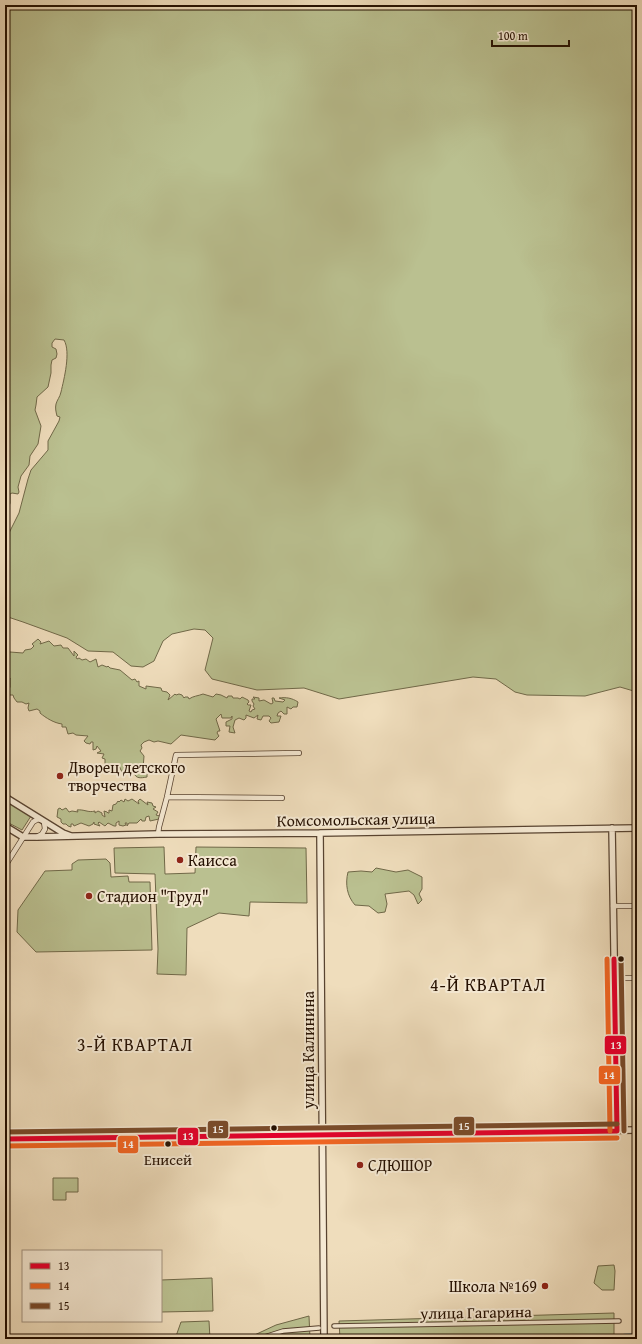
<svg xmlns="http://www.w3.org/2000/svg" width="642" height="1344" font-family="'Gentium Book Plus',serif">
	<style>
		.green { fill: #bac090; stroke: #706848 }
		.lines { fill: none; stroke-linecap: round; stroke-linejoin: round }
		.river { stroke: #9fb9bb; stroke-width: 9 }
		.pedestrian-casing { stroke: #584330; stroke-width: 5.5 }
		.minor-casing { stroke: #584330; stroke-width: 6 }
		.tertiary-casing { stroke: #584330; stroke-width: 8 }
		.pedestrian { stroke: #f5e9d3; stroke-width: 3.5 }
		.minor { stroke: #f5e9d3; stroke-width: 4.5 }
		.tertiary { stroke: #f5e9d3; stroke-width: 5.5 }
		.bus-1-casing { stroke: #f5e9d3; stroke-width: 8 }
		.bus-2-casing { stroke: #f5e9d3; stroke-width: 8 }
		.bus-3-casing { stroke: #f5e9d3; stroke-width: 8 }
		.bus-1 { stroke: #e4002b; stroke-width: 5 }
		.bus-2 { stroke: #f26522; stroke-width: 5 }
		.bus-3 { stroke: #7a4b2a; stroke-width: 5 }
		.poi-dot { fill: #8f2418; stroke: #f5e9d3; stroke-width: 1.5 }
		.bus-dot { fill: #251001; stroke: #f5e9d3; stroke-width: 1.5 }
		.labels { text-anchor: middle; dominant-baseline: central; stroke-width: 4; stroke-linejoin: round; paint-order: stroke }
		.bus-label { font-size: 15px; fill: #251001; stroke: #f5e9d3 }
		.poi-label { font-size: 16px; fill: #251001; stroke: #f5e9d3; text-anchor: start }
		.street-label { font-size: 16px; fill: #251001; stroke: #f5e9d3 }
		.quarter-label { font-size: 18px; letter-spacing: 1px; fill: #251001; stroke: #f5e9d3 }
		.line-badge { stroke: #f5e9d3; stroke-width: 1.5 }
		.badge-label { font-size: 11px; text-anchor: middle; font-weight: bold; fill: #fff }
	</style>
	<rect width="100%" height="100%" fill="#efddbc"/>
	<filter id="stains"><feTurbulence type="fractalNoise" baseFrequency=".005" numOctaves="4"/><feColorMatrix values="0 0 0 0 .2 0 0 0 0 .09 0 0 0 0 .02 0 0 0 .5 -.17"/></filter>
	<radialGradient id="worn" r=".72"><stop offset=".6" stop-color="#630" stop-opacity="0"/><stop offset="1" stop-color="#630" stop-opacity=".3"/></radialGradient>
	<path class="green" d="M 5,5 L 637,5 L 637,692 L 620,687 L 585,696 L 527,695 L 515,692 L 496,679 L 473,677 L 339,699 L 304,688 L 257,690 L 212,679 L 205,670 L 213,638 L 205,630 L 194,629 L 172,634 L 163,641 L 154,661 L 143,667 L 131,666 L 113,652 L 88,651 L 67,638 L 23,622 L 5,616 L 5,541 L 19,513 L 28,479 L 31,470 L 48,450 L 48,441 L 59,421 L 60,417 L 57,416 C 56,412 55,408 56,404 C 57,400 60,397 61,392 C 64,379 71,352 64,340 L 55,339 L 52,343 L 52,347 L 56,349 L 57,354 L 56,358 L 52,360 L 51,365 L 51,373 L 48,387 L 37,397 L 36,405 L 35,410 L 41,426 L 38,444 L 30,456 L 29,465 L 21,476 L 18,487 L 19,492 L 18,494 L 12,493 L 10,494 L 10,503 L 5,521 Z
		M 38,639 L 41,642 L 40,644 L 49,641 L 54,646 L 61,645 L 63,648 L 68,648 L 74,656 L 74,651 L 78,655 L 76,657 L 77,659 L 79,658 L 82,660 L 86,659 L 90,662 L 96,659 L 98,667 L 102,665 L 107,667 L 108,666 L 110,668 L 120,670 L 132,680 L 135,679 L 137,682 L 139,681 L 139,686 L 146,689 L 146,686 L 161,688 L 162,691 L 167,692 L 170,695 L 168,700 L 175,694 L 176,695 L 179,694 L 182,695 L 184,698 L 185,697 L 188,697 L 189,699 C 193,696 198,696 203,694 L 213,697 L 216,694 L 221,695 L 227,698 L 228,696 L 232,696 L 233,698 L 238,698 L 240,699 L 242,697 L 248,700 L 249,702 L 247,704 L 248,705 L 251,705 L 249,711 L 251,712 L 252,710 L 255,709 L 253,706 L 254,704 L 252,701 L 252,699 L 255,699 L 253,697 L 259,698 L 259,701 L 264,700 L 271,704 L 273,703 L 272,698 L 274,698 L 275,701 L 283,702 L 285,700 L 279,698 C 286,697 292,698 298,702 L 297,707 L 293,707 L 291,709 L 287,707 L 287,714 L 284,714 L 281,711 L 278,713 L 277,716 L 281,716 L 279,722 L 271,723 L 269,721 L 271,718 L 269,716 L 263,716 L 261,720 L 257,719 L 258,715 L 254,718 L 246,715 L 246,718 L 244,720 L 239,718 L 235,720 L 233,727 L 235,733 L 229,732 L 230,726 L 226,726 L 226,722 L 232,719 L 232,716 L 231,718 L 222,718 L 221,714 L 216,719 L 220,731 L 218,731 L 217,733 L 219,736 L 215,740 L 181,735 L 171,744 L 158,741 L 154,742 L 149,740 L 144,742 L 141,745 L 142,748 L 140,751 L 144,756 L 143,769 L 147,774 L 147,777 C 141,778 136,779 134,773 L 122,772 L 118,764 L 114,766 L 115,771 L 110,772 L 108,768 L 109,765 L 105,764 L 105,759 L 102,758 L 104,754 L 97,753 L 101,751 L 97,746 L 96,749 L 93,750 L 93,742 L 91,742 L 90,744 L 86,743 L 84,741 L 88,736 L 76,735 L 73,733 L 68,734 L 66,727 L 62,727 L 62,724 C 54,723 46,718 40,713 L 40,711 L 37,709 L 29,711 L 28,708 L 29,703 L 26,704 L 22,702 L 17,702 L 14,698 L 13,695 L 10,695 L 7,693 L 10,687 L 10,678 L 9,680 L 8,688 L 5,691 L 5,664 L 6,665 L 9,663 L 6,659 L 9,656 L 8,651 L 10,652 L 23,653 L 25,650 L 31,649 L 34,646 L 32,644 Z
		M 125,799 L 128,801 L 132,799 L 139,804 L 138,801 L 140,799 L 148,805 L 147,802 L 152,803 L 153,806 L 156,807 L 153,809 L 158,812 L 156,815 L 160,816 L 159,819 L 150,821 L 149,816 L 146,817 L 145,821 L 142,821 L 141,819 L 137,823 L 129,823 L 127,826 L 127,823 L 125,823 L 126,825 L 123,826 L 119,825 L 119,821 L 116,823 L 116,826 L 114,826 L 108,823 L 105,826 L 99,822 L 98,823 L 100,826 L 94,824 L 94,822 L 93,824 L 89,826 L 81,823 L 74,826 L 73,824 L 71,824 L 71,827 L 68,826 L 66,824 L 63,824 L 61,822 L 61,819 L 57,817 L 58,809 L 60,808 L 62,810 L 66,808 L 69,812 L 72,811 L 78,812 L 77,810 C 84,809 88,813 95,811 L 95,813 L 98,811 L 102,813 L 102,815 L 105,817 L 104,811 L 107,812 L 108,813 L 109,813 L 109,810 L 112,811 L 113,805 L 116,804 L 118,801 L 119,802 L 121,800 L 124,802 Z
		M 5,800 L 31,816 L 22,830 L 5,821 Z
		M 164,847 L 165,874 L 195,873 L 196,847 L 306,848 L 307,903 L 250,902 L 249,916 L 219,913 L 187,928 L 186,975 L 157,974 L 158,949 L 155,874 L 115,873 L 114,848 Z
		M 106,859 L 110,863 L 111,877 L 128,876 L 129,882 L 150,882 L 152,950 L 36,952 L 17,932 L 18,910 L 45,871 L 72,870 L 72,864 L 78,860 Z
		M 376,868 L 396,872 L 408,870 L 422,877 L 422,889 L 419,894 L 422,900 L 418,904 L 414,895 L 409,891 L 385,894 L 387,904 L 385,912 L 378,913 L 369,906 L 355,905 C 347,896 345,884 348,872 L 361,871 L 372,872 Z
		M 53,1178 L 78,1178 L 78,1192 L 66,1192 L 66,1200 L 53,1200 Z
		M 614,1265 L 615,1271 L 614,1290 L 602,1290 L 594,1283 L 598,1266 Z
		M 212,1278 L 213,1311 L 161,1312 L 161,1280 Z
		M 614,1313 L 614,1339 L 340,1339 L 339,1321 Z
		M 309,1316 L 310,1339 L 246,1339 L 276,1325 Z
		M 209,1321 L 210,1339 L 175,1339 L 181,1322 Z"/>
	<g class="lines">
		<path class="river" d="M 625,1338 L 637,1337"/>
		<defs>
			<path id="pedestrian" d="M 334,1326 L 619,1321
				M 258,1339 L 283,1331 L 319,1328"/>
			<path id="minor" d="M 167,797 L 282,798
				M 158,834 L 159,827 L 167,797 L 176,755 L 299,753
				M 37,837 L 42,834 L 45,829 L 44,822
				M 5,866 L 33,822 L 38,819 L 41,820
				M 613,906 L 637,906
				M 615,978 L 637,978"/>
			<path id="tertiary" d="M 5,797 L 63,833 L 71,836
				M 5,826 L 23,837 L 37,837 L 158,834 L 320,833 L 637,828
				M 612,828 L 617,1131
				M 320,833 L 324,1339
				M 5,1139 L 637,1130"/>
		</defs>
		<use href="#pedestrian" class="pedestrian-casing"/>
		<use href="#minor" class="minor-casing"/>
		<use href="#tertiary" class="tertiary-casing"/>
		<use href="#pedestrian" class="pedestrian"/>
		<use href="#minor" class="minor"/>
		<use href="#tertiary" class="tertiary"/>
		<defs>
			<path id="bus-1" d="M 614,959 L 617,1131
				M 5,1139 L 617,1131"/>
			<path id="bus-2" d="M 607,959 L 610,1131
				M 5,1146 L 617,1138"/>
			<path id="bus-3" d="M 621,959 L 624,1131
				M 5,1132 L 617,1124"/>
		</defs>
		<use href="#bus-1" class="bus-1-casing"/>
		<use href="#bus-2" class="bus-2-casing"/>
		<use href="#bus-3" class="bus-3-casing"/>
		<use href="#bus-1" class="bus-1"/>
		<use href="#bus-2" class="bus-2"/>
		<use href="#bus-3" class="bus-3"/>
	</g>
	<g class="poi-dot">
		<circle cx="60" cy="776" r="4"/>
		<circle cx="180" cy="860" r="4"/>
		<circle cx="89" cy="896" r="4"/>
		<circle cx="360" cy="1165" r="4"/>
		<circle cx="545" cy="1286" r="4"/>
	</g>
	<g class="bus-dot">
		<circle cx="621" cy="959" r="3.5"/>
		<circle cx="274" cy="1128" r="3.5"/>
		<circle cx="168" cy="1144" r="3.5"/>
	</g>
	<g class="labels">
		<g class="bus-label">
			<text x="168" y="1159">Енисей</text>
		</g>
		<g class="poi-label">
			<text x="68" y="767">Дворец детского<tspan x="68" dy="18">творчества</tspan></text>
			<text x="188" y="860">Каисса</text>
			<text x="97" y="896">Стадион "Труд"</text>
			<text x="368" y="1165">СДЮШОР</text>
			<text x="537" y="1286" text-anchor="end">Школа №169</text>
		</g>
		<g class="street-label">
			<text transform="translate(356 819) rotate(-1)">Комсомольская улица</text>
			<text transform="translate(308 1050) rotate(-90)">улица Калинина</text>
			<text transform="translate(476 1312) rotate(-1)">улица Гагарина</text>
		</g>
		<g class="quarter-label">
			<text x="488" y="984">4-Й КВАРТАЛ</text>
			<text x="135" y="1044">3-Й КВАРТАЛ</text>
		</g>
	</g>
	<g class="line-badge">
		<rect x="604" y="1035" width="23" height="20" rx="4" fill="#e4002b"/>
		<rect x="598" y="1065" width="23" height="20" rx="4" fill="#f26522"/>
		<rect x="453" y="1116" width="22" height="20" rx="4" fill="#7a4b2a"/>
		<rect x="207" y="1120" width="22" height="19" rx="4" fill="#7a4b2a"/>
		<rect x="177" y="1127" width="22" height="19" rx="4" fill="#e4002b"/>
		<rect x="117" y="1135" width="22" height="19" rx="4" fill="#f26522"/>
	</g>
	<g class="badge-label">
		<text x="616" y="1049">13</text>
		<text x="609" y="1079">14</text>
		<text x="464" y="1130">15</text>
		<text x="218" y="1133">15</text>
		<text x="188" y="1140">13</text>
		<text x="128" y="1148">14</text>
	</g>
	<rect width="642" height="1344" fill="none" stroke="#efddbc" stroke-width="20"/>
	<rect x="6" y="6" width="630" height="1332" fill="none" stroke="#251001" stroke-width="2"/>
	<rect x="10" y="10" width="622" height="1324" fill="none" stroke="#251001"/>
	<rect x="22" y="1250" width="140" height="72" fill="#f5e9d3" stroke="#a2927f"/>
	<rect x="30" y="1263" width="20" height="6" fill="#e4002b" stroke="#a2927f"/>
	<text x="58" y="1270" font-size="12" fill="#251001">13</text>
	<rect x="30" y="1283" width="20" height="6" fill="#f26522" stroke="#a2927f"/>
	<text x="58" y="1290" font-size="12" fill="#251001">14</text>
	<rect x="30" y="1303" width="20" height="6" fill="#7a4b2a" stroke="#a2927f"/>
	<text x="58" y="1310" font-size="12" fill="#251001">15</text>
	<path d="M492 40v6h77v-6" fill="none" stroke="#251001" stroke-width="2"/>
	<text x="498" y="40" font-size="12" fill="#251001" stroke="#f5e9d3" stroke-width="3" paint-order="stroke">100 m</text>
	<rect width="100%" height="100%" filter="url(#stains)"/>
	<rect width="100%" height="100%" fill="url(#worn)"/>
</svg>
